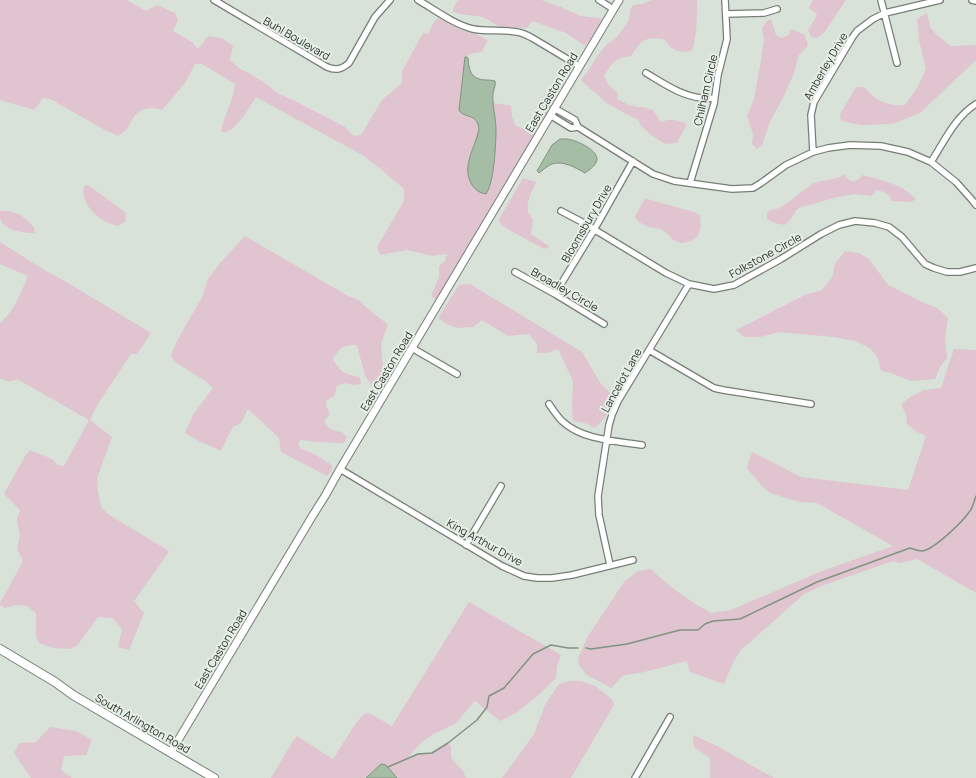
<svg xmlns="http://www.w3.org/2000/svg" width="976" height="778" font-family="Manrope,sans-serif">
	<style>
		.green { fill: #e0c4cf }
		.water { fill: #a5bca5; stroke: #819381 }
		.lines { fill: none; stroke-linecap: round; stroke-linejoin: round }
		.stream { stroke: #819381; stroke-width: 1.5 }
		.minor-casing { stroke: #767f76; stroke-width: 8 }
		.tertiary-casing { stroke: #767f76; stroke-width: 9 }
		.secondary-casing { stroke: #767f76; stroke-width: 10 }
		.minor { stroke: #fff; stroke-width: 5.5 }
		.tertiary { stroke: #fff; stroke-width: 7 }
		.secondary { stroke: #fff; stroke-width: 8 }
		.labels { text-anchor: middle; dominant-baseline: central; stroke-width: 4; stroke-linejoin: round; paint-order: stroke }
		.street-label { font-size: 11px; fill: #2e322e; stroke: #e5efe5 }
	</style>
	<rect width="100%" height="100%" fill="#d8e2d8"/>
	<path class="green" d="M 0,0 L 127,0 L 146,11 L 157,5 L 175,13 L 178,20 L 173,31 L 192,42 L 198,49 L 208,36 L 222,38 L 233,46 L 230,60 L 239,68 L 262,81 L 279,94 L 295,101 L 345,127 L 354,136 L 361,135 L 382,100 L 402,83 L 402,71 L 423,33 L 428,34 L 434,22 L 438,18 L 463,31 L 476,34 L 488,40 L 482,52 L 469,54 L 464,59 L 459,110 C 462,112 464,114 467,116 C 471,118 474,117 477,121 C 484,130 471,150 469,160 C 468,165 474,183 476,190 L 481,193 L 486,194 C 489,179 494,165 495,150 C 497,135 495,119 494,103 L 511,106 L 512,117 L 516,126 L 526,130 C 535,112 544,94 557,78 L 565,82 L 499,193 L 461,259 L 436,300 L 431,296 L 439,277 L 439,266 L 445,261 L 447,254 L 433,256 L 407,250 L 380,255 L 377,247 L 400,208 L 404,200 L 404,189 L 383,171 L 364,156 L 256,97 L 244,116 L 232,129 L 224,133 L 221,131 C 224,115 234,100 235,84 L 202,64 L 195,64 L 185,83 L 162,110 C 150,106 141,108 133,118 C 130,122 129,127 126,130 C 124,132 121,134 118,136 L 105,130 L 50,99 L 43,98 L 34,110 L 0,100 Z
		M 458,0 L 541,0 L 561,7 L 580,16 L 601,18 L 600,24 L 585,46 L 566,33 L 532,21 L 527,28 L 500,27 L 483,17 L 460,14 L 453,12 L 454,7 Z
		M 652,0 L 697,0 C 697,18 697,34 692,51 C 678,53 672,51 664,39 C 644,36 641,41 631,56 C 615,58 612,63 604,76 L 608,84 L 618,93 L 617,99 L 629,105 L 637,107 L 643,107 L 653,110 L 661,122 C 672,118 676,120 687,124 L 677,143 L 665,144 L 650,134 L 641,126 L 638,120 L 606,103 L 596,93 L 589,88 L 581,80 L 590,68 L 596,58 L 606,45 L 615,39 L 623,29 L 629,20 L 630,11 L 633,5 L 642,4 Z
		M 813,0 L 846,0 L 824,33 L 816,38 L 811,37 L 808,30 L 815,19 L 817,14 L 809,8 Z
		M 927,13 L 930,27 L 936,34 L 951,46 L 976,45 L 976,60 L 920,113 L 892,124 L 861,125 L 841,121 L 840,114 L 856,87 L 864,87 C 875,100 887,107 905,105 L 917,88 L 926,69 L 919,40 L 917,19 Z
		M 771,19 L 776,35 L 781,38 L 789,35 L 791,29 L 805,35 L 808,46 L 799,55 L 794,73 L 784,96 L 770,122 L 762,145 L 757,149 L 752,144 L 753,134 L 747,116 L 754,99 L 761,60 L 764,39 L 762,28 L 767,21 Z
		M 844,174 L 849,180 L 854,182 L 860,178 L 862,175 C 881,180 902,184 916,199 L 911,202 L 891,201 L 890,196 L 884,192 L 876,190 L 872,196 L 854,194 L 833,198 L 814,204 L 801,207 L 796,210 L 793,216 L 785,225 L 775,223 L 767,219 L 767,214 L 770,210 L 777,209 L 785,205 L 813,183 L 838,178 Z
		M 523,178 L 536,182 C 533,190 524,205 529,214 C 530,216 532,217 533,219 L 531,234 L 550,247 L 544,249 L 504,227 L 498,221 Z
		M 88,185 L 125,212 L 126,221 L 118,226 C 101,224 79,204 84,186 Z
		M 647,199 L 694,212 L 700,215 L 701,227 L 698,236 L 691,241 L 682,243 L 673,240 L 669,235 L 661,229 L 648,227 L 639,222 L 635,217 L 644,200 Z
		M 0,211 L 9,211 L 19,214 L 27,220 L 34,227 L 35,233 C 25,233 3,231 0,218 C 0,216 0,213 0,211 Z
		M 245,236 L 348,296 L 358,300 L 388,325 L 381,343 L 384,380 L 381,388 L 372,386 L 366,377 L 363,368 L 357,345 C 342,345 341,347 333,359 C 341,373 345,374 360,377 L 361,384 L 354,385 L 344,383 L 337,386 L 334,396 L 326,401 L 327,408 L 330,414 L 325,420 L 325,423 L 329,428 L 335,431 L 342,432 L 347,437 L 344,443 L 316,442 L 300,440 L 298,444 L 300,448 L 316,455 L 325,461 L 329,463 L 332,466 L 331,471 L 327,476 L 281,452 L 279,438 L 248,409 L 241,423 L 233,427 L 228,436 L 221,451 L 199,441 L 185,433 L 194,413 L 213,388 L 205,381 L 175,362 L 171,355 L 177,341 L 202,297 L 208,279 L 221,262 Z
		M 0,242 L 46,271 L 63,280 L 151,333 L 137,354 L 131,354 L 98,404 L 90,420 L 112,437 L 97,478 L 98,491 L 101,507 L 108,514 L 116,519 L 169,551 L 168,553 L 134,601 L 144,613 L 129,650 L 118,647 L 122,629 L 113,618 L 98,617 L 77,646 L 69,649 L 53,648 L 39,643 L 36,636 L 36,613 L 27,606 L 16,605 L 5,608 L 0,605 L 0,603 L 22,563 L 22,558 L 17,550 L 20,535 L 17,520 L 20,510 L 4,494 L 25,456 L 30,450 L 52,459 L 58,465 L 64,466 L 89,420 L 17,379 C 10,382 7,382 0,378 L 0,323 C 14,312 21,292 28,276 L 0,264 Z
		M 845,251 L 859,253 L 869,259 L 888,285 L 922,302 L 937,308 L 948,318 L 945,337 L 947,358 L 940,367 L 935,379 L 911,381 L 891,373 L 881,371 L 878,358 L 871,349 L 856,341 L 833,337 L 779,332 L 760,337 L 744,337 L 736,330 L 805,295 L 822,290 L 832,278 L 835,264 Z
		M 470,284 L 582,352 L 601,384 L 615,398 L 605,417 L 595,428 L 585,423 L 573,421 L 572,407 L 573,381 L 558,349 L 547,353 L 537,353 L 537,344 L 529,334 L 508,336 L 482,320 L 473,327 L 457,328 L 445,323 L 438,318 L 459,285 Z
		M 954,349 L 976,350 L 976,593 L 917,559 L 901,563 L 893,561 L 824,585 L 804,594 L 740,651 L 732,665 L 724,684 L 690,672 L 687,661 L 640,673 L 624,675 L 611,688 L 587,675 L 579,665 L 578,658 L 588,636 L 624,582 L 638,571 L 651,569 L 658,576 L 678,592 L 697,605 L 711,613 L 731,610 L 822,571 L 893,546 L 817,503 L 800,502 L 770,493 L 762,486 L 747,468 L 752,452 L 801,477 L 908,490 L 926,436 L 917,432 L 907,424 L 906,415 L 901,404 L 912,396 L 924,390 L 941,388 Z
		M 469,602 L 561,655 L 557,666 L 556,678 L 540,694 L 516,713 L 500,721 L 475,701 L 455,724 L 433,734 L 421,743 L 406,759 L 418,754 L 432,753 L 448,743 L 451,747 L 451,758 L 463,771 L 466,778 L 397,778 L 386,765 L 381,764 L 366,778 L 271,778 L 293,741 L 297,736 L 333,759 L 356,723 L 363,715 L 369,713 L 392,726 Z
		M 569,681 L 581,681 L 595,686 L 612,699 L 614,705 L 571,778 L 502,778 L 534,734 L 545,705 L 559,684 Z
		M 50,727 L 76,731 L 92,740 L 86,755 L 64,756 L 61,770 L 72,778 L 31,778 L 14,753 L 19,743 L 36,742 Z
		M 693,735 L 715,745 L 774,778 L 710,778 L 710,758 L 694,747 Z"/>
	<path class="water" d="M 465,57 L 467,57 L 468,58 C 469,71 471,79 485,80 C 488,80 491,80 495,81 C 496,85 494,88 493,93 C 492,105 496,118 496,130 C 496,144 494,183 486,194 C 479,193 474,189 471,183 C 462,167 474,149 478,133 C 479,130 479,127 478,124 C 475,114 463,118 459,110 L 464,65 Z
		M 560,139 C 562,139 564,139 566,139 C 574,139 597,149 597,159 C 597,165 589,170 585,173 C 576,168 563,160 552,164 C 547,166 543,170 539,173 L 537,171 L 552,145 Z
		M 381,764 L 386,765 L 397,778 L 366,778 Z"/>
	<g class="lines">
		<path class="stream" d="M 586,648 L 591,649 L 627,644 L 680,630 L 698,630 L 705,624 L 713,621 L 740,619 L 817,582 L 910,548 C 913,549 918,551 922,551 C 934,550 963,521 970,511 C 973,507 974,501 976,496
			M 388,767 L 418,754 L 432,753 L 448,743 L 477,720 L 487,707 L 489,696 L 504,688 L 533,654 L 551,645 L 568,648 L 578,648"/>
		<defs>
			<path id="minor" d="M 214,0 L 327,67 C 336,71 342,69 349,63 L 375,17 L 390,0
				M 418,0 C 435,10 455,25 473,29 C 488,32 502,29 517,32 C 523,33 529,36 534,39 L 579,66
				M 599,0 L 613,9
				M 881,0 L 897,63
				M 972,0 L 976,1
				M 726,14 L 764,13 L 777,9
				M 646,73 C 663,83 681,96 702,98 C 706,99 710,98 714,98
				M 554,108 L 575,120 L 578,127 L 653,174 L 674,181 L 732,189 L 753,188 L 761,183 L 786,165 L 813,152 L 828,148 L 850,145 L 881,146 L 908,152 L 931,162 L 956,182 L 973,201 L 976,205
				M 550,115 L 571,128 L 578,127
				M 813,152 L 811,115 L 814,102 L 852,38 L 857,31 L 873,19 L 885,13 L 940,0
				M 931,162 C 944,142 955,117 976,104
				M 690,183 L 714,104 L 718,75 L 727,39 L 725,0
				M 561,211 L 582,222 L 666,273 L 689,284 L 714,289 L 734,285 L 781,259 L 821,234 L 839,225 L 855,221 L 875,223 L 889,227 L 902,237 L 925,264 L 934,268 L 947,272 L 960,272 L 976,268
				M 515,272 L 555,294 L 604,324
				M 555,294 L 594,230 L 633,161
				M 412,348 L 457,374
				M 649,350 L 714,388 L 723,390 L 811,404
				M 549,404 C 553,410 557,416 562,421 C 582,440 615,441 642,445
				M 340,469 L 502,566 L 524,576 L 537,578 L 552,578 L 572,575 L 633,560
				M 466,545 L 501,486
				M 610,565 L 599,515 L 598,496 L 609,425 L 612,415 L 618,401 L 689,284
				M 635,778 L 670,717"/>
			<path id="tertiary" d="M 171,752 L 313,515 L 325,496 L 340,469 L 619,0"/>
			<path id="secondary" d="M 0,649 L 55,682 L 73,695 L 214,778"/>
		</defs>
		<use href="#minor" class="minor-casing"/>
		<use href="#tertiary" class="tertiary-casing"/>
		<use href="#secondary" class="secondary-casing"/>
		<use href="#minor" class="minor"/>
		<use href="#tertiary" class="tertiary"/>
		<use href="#secondary" class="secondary"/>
	</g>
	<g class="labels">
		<g class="street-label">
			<text transform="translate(297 38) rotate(30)">Buhl Boulevard</text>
			<text transform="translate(825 66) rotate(-60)">Amberley Drive</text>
			<text transform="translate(705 90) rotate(-77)">Chilham Circle</text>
			<text transform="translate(551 92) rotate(-59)">East Caston Road</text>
			<text transform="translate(586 223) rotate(-60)">Bloomsbury Drive</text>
			<text transform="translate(765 255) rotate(-29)">Folkstone Circle</text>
			<text transform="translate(565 289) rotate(30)">Broadley Circle</text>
			<text transform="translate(386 371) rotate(-59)">East Caston Road</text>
			<text transform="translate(621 380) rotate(-61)">Lancelot Lane</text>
			<text transform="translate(485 542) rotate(29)">King Arthur Drive</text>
			<text transform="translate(220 649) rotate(-59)">East Caston Road</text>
			<text transform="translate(143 723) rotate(30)">South Arlington Road</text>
		</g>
	</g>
</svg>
